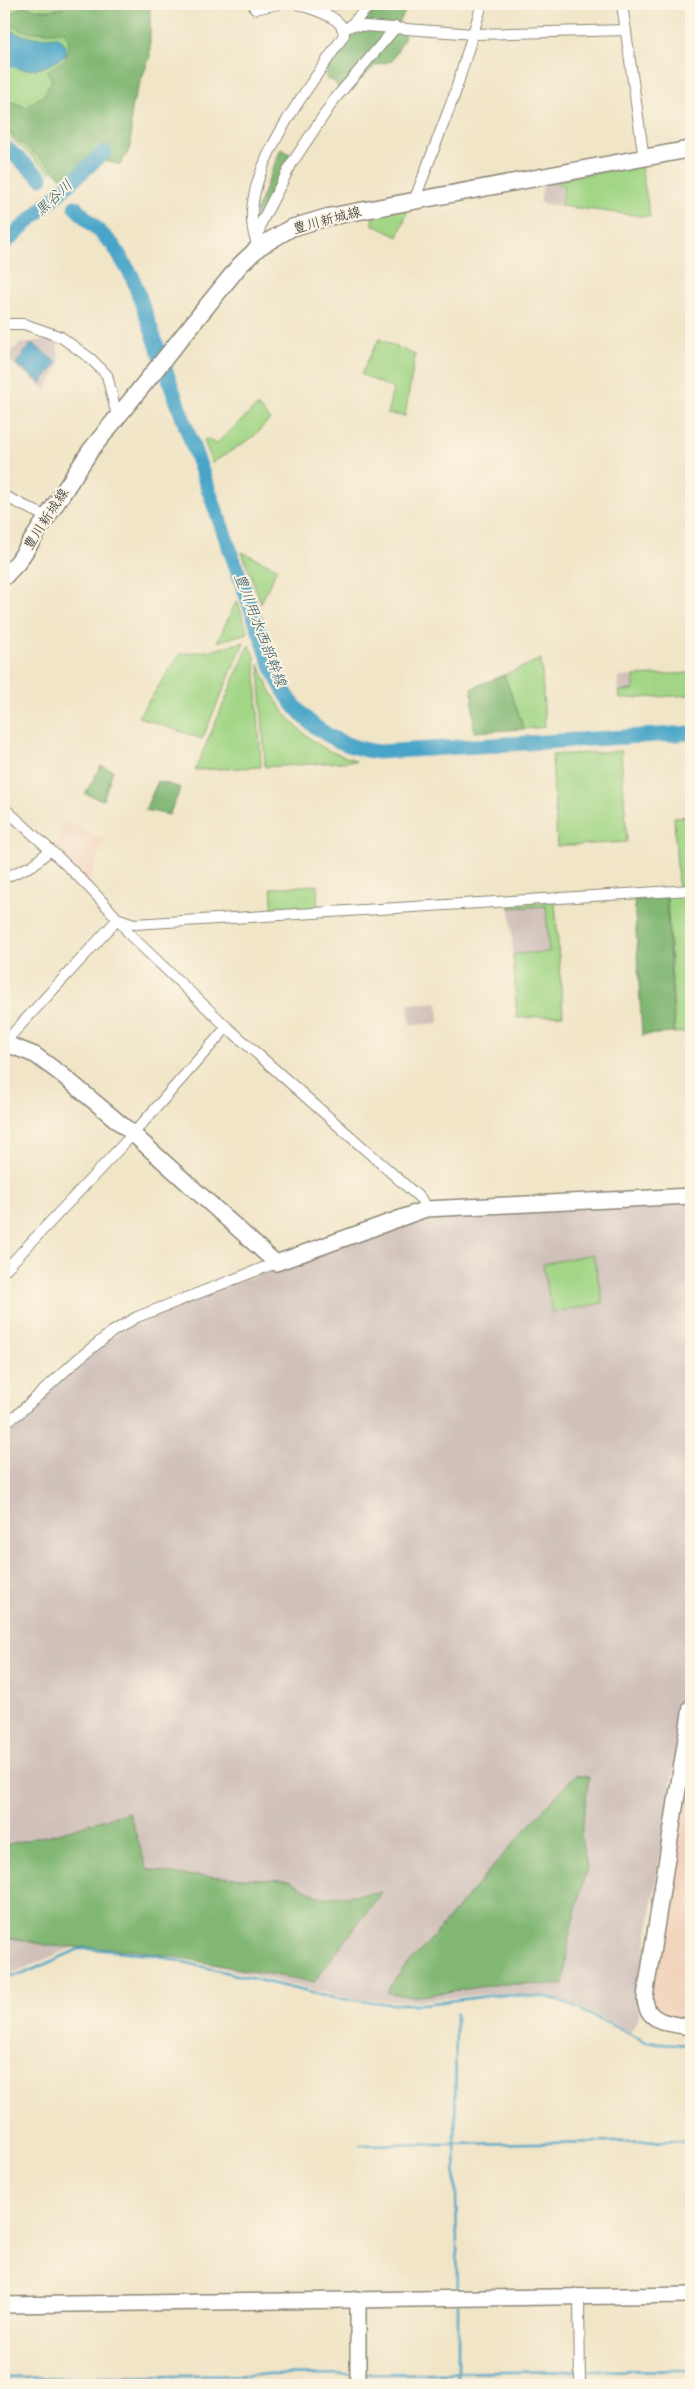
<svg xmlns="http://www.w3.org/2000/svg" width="695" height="2389" font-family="Pangolin,'Klee One',sans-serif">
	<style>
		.built { fill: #f2d4be }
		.industrial { fill: #cfc0ba }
		.green { fill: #a2d686; stroke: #668058 }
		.forest { fill: #81b773; stroke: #56714f }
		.water { fill: #4aa5c8; stroke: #3a687a }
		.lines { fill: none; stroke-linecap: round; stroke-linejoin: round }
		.stream { stroke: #4aa5c8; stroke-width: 2.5 }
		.river { stroke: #4aa5c8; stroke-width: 15 }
		.street-casing { stroke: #8e8879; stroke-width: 12 }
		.secondary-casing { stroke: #8e8879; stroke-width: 18 }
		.primary-casing { stroke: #8e8879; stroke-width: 19 }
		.street { stroke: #fff; stroke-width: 10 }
		.secondary { stroke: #fff; stroke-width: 15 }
		.primary { stroke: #fff; stroke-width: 16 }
		.labels { text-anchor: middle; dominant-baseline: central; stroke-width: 4; stroke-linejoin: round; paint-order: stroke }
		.street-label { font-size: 14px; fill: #2b2b2b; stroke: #fcf5e5 }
		.water-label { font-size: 15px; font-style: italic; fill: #375c6a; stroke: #fcf5e5 }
	</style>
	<rect width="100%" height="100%" fill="#fcf5e5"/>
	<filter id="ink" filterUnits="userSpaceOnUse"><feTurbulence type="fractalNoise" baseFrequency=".02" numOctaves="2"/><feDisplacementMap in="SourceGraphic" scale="10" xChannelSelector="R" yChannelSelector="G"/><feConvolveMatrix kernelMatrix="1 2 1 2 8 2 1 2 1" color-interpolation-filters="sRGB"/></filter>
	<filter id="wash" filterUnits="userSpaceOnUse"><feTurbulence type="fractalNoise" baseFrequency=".0096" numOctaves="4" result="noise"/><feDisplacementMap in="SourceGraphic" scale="20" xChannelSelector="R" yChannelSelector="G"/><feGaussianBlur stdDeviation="1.12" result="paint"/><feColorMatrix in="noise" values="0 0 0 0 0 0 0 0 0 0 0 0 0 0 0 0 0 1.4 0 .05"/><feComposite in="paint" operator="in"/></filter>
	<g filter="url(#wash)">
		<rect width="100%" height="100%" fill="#f1e5c7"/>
		<path class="built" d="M 67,823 L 104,839 L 89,884 L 52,847 Z
			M 691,1724 L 691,2024 L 657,2011 L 649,1997 Z"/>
		<path class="industrial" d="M 543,183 L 563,186 L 560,206 L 540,203 Z
			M 51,336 L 62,340 L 57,347 L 60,363 L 46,390 L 4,357 L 20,344 L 49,339 Z
			M 633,676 L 634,690 L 619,690 L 618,677 Z
			M 546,905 L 549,952 L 513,954 L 510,908 Z
			M 438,1002 L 439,1023 L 410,1025 L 408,1004 Z
			M 691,1199 L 691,1661 L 637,2002 L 640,2014 L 630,2033 L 593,2013 L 552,1996 L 484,1994 L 419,2001 L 375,2000 L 338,1996 L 158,1952 L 81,1944 L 15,1972 L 4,1973 L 4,1427 L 79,1362 L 135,1321 L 426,1212 Z"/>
		<path class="green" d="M 4,4 L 151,4 L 92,120 L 51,173 L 4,132 Z
			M 296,4 L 388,4 L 384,9 L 322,13 Z
			M 641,165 L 650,217 L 561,206 L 564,185 L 543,182 Z
			M 409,207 L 398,237 L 372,224 L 373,213 Z
			M 379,339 L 415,355 L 405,416 L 387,414 L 393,389 L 361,374 Z
			M 257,406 L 270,419 L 253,437 L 212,463 L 204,440 L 207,439 L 216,444 Z
			M 242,552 L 277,568 L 261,603 Z
			M 237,600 L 248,633 L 217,642 Z
			M 244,642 L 202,739 L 138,717 L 180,654 L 213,650 Z
			M 249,645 L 255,657 L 261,767 L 195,770 Z
			M 541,659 L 545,727 L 524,729 L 504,675 Z
			M 259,664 C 272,700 293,731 328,750 C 337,755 348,756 356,761 L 265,767 Z
			M 691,673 L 691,695 L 620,699 L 619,691 L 634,690 L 634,676 Z
			M 621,751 L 627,842 L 557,846 L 552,755 Z
			M 691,816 L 691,886 L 678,887 L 674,817 Z
			M 317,885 L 318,910 L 273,913 L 271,888 Z
			M 691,893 L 691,1032 L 675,1033 L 667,895 Z
			M 555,901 L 563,1015 L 517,1018 L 513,954 L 549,952 L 546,906 L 510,908 L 509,905 Z
			M 593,1254 L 603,1303 L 552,1313 L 543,1264 Z"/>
		<path class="forest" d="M 73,4 L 152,4 L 150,8 L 150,56 L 131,108 L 131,147 L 120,165 C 96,156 93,165 79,183 L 63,180 L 48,164 L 12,136 L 4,124 L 4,99 L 26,107 L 44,95 L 52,80 L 47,71 L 66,59 L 69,42 L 65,32 L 28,32 L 11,26 L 11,15 C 27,1 26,9 44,10 C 53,11 65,7 73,4 Z
			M 378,4 L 410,4 L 398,24 L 405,37 L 392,61 L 376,65 L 363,78 L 343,91 L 338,88 L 334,81 L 326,79 L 327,69 Z
			M 281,148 L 294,157 L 256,225 L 256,212 Z
			M 504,675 L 524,729 L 474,732 L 472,688 Z
			M 101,766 L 113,770 L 103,800 L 85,794 Z
			M 158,781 L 181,788 L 169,815 L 145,810 Z
			M 666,895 L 674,1033 L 642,1035 L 634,897 Z
			M 575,1775 L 589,1777 L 581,1837 L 587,1867 L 570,1932 L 563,1985 L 500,1984 L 414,1997 L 387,1993 C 397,1971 417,1956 432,1938 C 479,1882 526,1828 575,1775 Z
			M 129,1812 L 147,1869 L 179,1875 L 289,1880 L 322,1898 L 382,1892 L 314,1982 L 135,1950 L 50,1946 L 11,1938 L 4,1943 L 4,1845 L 58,1833 Z"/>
		<path class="water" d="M 4,28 L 21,35 L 40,38 L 58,37 C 65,44 67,47 65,56 C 43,70 30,74 6,64 L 4,62 Z
			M 32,343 L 57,363 L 41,383 L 16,364 Z"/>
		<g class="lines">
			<path class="stream" d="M 4,1977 L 23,1974 L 79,1949 L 91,1949 L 150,1954 L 333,1998 L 391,2004 L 424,2004 L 496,1995 L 548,1997 L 568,2004 L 646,2042 L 691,2045
				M 456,2013 L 455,2144 L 458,2294
				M 360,2145 L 691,2141
				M 458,2304 L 458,2385
				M 583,2371 L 690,2370
				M 363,2374 L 577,2371
				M 4,2378 L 352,2374"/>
			<path class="river" d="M 4,146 L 41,178
				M 75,207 L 113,245 L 132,276 L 272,667 C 292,715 326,745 378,752 L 691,733
				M 4,244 L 104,152"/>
		</g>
	</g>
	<g filter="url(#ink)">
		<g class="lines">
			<defs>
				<path id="street" d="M 622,4 L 644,159
					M 255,9 L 278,4
					M 352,25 L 474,34 L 626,30
					M 349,27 L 371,4
					M 414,201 L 454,96 L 482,4
					M 256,241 C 233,178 311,87 344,35 C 344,16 313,10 298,4
					M 256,242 L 262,221 L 292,163 L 334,100 L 396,27
					M 4,324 L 24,324 L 61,337 L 91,359 L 107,375 L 117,416
					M 4,496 L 49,518
					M 4,808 C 48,848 95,888 131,936 L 227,1027 L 421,1199 L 426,1209
					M 4,878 L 33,865 L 50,850
					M 119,919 L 134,924 L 691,890
					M 4,1043 L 118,919
					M 4,1271 L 133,1134 L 227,1027
					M 4,1423 L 18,1414 L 78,1359 L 112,1332 L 137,1317 L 276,1263
					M 579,2297 L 580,2385"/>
				<path id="secondary" d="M 4,1043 L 35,1055 L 61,1074 L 133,1134 L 276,1263 L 426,1209 L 691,1196
					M 691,1707 L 645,1997 C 645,2023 671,2024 691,2027
					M 4,2305 L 691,2295
					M 358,2385 L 358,2299"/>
				<path id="primary" d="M 4,577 L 18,562 L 90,451 L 240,265 L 259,247 L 291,228 L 328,217 L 691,149"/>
			</defs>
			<use href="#street" class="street-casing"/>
			<use href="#secondary" class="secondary-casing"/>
			<use href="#primary" class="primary-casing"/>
			<use href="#street" class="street"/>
			<use href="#secondary" class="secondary"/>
			<use href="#primary" class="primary"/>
		</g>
	</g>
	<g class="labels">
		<g class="street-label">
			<text transform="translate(327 220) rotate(-15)">豊川新城線</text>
			<text transform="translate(46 519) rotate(-57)">豊川新城線</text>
		</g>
		<g class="water-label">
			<text transform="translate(54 198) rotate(-43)">黒谷川</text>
			<text transform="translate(260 630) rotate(69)">豊川用水西部幹線</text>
		</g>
	</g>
	<rect width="695" height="2389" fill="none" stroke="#fcf5e5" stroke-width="20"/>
</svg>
